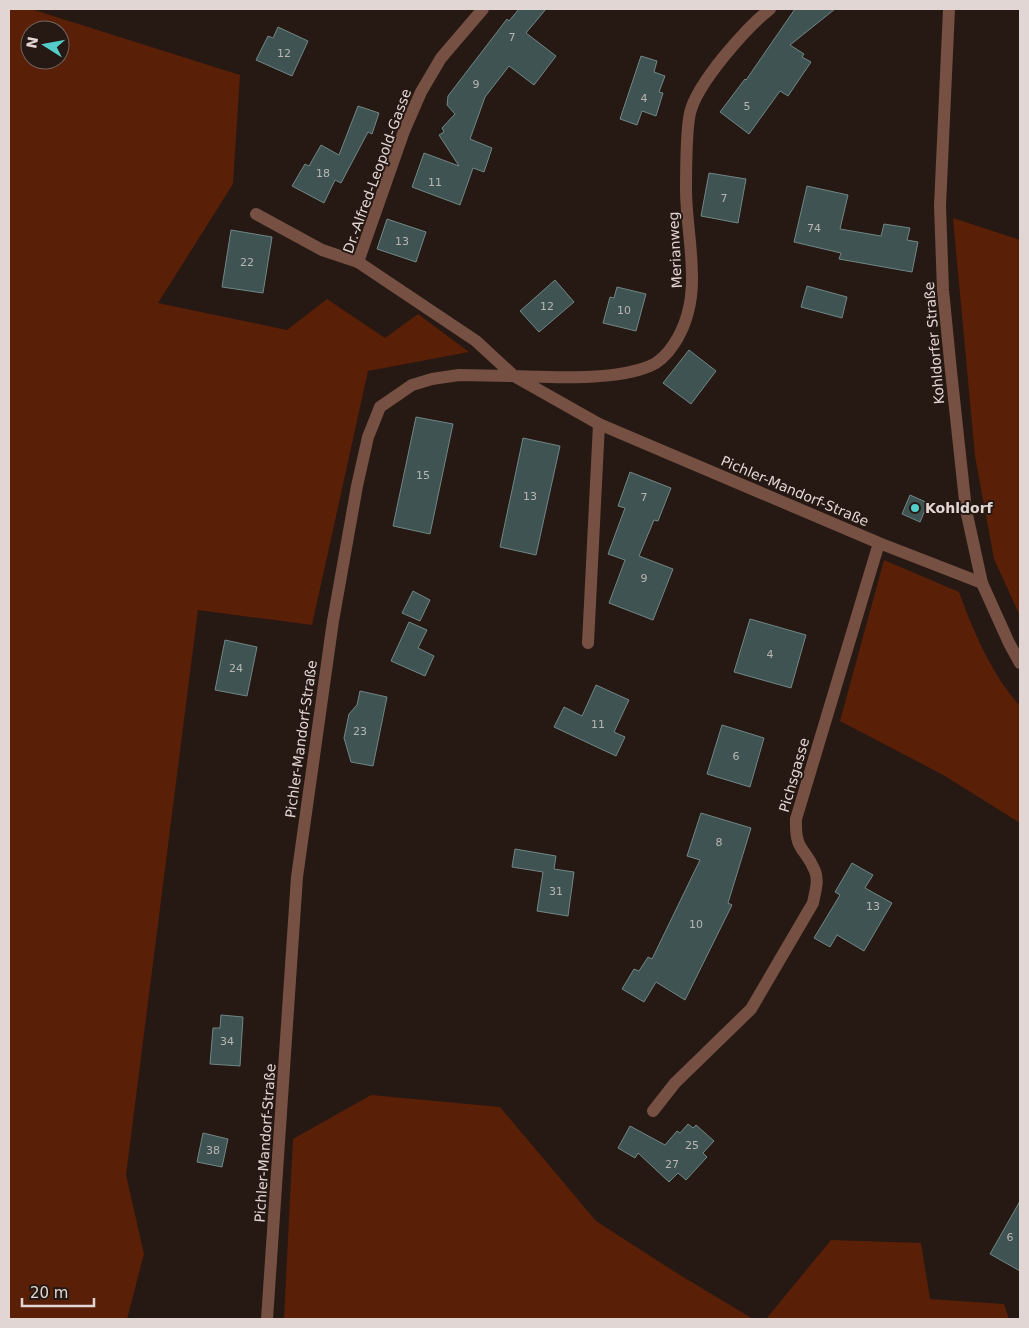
<svg xmlns="http://www.w3.org/2000/svg" width="1029" height="1328" font-family="'DejaVu Sans',sans-serif">
	<style>
		.green { fill: #5a1f07; fill-rule: evenodd }
		.building { fill: #3e5352; stroke: #708786 }
		.lines { fill: none; stroke-linecap: round; stroke-linejoin: round }
		.service { stroke: #765042; stroke-width: 12 }
		.minor { stroke: #765042; stroke-width: 12 }
		.tertiary { stroke: #765042; stroke-width: 12 }
		.poi-dot { fill: #53cdca; stroke: #261813; stroke-width: 2 }
		.labels { text-anchor: middle; dominant-baseline: central; stroke-width: 4; stroke-linejoin: round; paint-order: stroke }
		.number-label { font-size: 11px; fill: #b8b5b3 }
		.street-label { font-size: 14px; fill: #e1d6d3; stroke: #261813 }
		.poi-label { font-size: 14px; font-weight: bold; fill: #e1d6d3; stroke: #261813; text-anchor: start }
	</style>
	<rect width="100%" height="100%" fill="#261813"/>
	<path class="green" d="M 9,9 L 31,9 L 240,75 L 233,184 L 158,303 L 287,330 L 327,299 L 385,338 L 418,314 L 469,352 L 368,371 L 312,625 L 198,610 L 126,1175 L 144,1254 L 127,1319 L 9,1319 ZM 30,30 L 60,30 L 60,60 L 30,60 Z
		M 953,218 L 1020,240 L 1020,616 L 994,559 L 975,456 Z
		M 884,560 L 959,592 C 974,633 991,673 1020,706 L 1020,823 L 945,776 L 840,721 Z
		M 371,1095 L 500,1107 L 596,1221 L 675,1272 L 753,1319 L 284,1319 L 293,1139 Z
		M 831,1240 L 921,1243 L 930,1299 L 1004,1304 L 1009,1319 L 766,1319 Z"/>
	<path class="building" d="M 519,9 L 546,9 L 526,33 L 556,56 L 534,85 L 509,66 L 485,97 L 470,139 L 492,148 L 484,172 L 473,168 L 460,205 L 412,187 L 424,153 L 459,166 L 439,135 L 444,132 L 442,128 L 455,114 L 447,105 L 448,96 L 507,19 L 509,21 Z
		M 795,9 L 835,9 L 790,45 L 804,54 L 802,57 L 811,62 L 788,96 L 780,91 L 749,134 L 720,112 L 745,79 L 746,80 Z
		M 278,27 L 308,41 L 292,76 L 256,60 L 268,36 L 273,38 Z
		M 641,56 L 657,61 L 654,72 L 665,76 L 659,92 L 663,93 L 656,116 L 642,111 L 637,125 L 620,119 Z
		M 358,106 L 379,113 L 372,134 L 368,132 L 341,183 L 335,180 L 324,203 L 292,186 L 305,164 L 309,166 L 321,145 L 339,155 Z
		M 709,173 L 746,179 L 738,223 L 701,216 Z
		M 807,186 L 848,195 L 840,229 L 881,236 L 884,224 L 910,228 L 907,240 L 918,242 L 912,272 L 839,259 L 841,253 L 794,242 Z
		M 387,219 L 426,232 L 416,262 L 377,249 Z
		M 231,230 L 272,237 L 263,293 L 222,287 Z
		M 555,280 L 574,302 L 539,332 L 520,311 Z
		M 807,286 L 847,297 L 842,318 L 801,307 Z
		M 617,287 L 646,294 L 636,331 L 603,323 L 610,297 L 614,298 Z
		M 689,350 L 716,371 L 691,404 L 663,383 Z
		M 416,417 L 453,424 L 430,534 L 393,526 Z
		M 523,438 L 560,446 L 536,555 L 500,547 Z
		M 630,472 L 671,488 L 658,521 L 654,520 L 639,556 L 673,569 L 653,620 L 609,603 L 625,560 L 608,554 L 625,508 L 618,506 Z
		M 910,495 L 928,503 L 920,522 L 902,514 Z
		M 413,591 L 430,600 L 420,621 L 402,613 Z
		M 750,619 L 806,635 L 791,688 L 734,672 Z
		M 409,622 L 427,630 L 418,648 L 434,656 L 425,676 L 391,661 Z
		M 225,640 L 257,647 L 247,696 L 215,690 Z
		M 596,685 L 629,700 L 614,732 L 625,737 L 616,756 L 554,727 L 564,707 L 582,716 Z
		M 360,691 L 387,697 L 373,766 L 351,762 L 344,738 L 349,714 L 357,705 Z
		M 722,725 L 764,738 L 750,787 L 707,774 Z
		M 701,813 L 751,828 L 728,903 L 732,905 L 685,1000 L 656,982 L 644,1002 L 622,989 L 634,969 L 639,971 L 648,957 L 652,959 L 700,860 L 687,856 Z
		M 515,849 L 556,856 L 554,869 L 574,872 L 568,916 L 537,911 L 543,872 L 512,867 Z
		M 852,863 L 873,875 L 865,888 L 892,903 L 864,951 L 837,935 L 830,947 L 814,938 L 840,895 L 835,892 Z
		M 221,1015 L 243,1017 L 240,1066 L 210,1064 L 213,1028 L 220,1028 Z
		M 688,1124 L 693,1128 L 696,1125 L 714,1141 L 703,1153 L 707,1157 L 686,1180 L 678,1173 L 669,1182 L 638,1153 L 635,1158 L 618,1148 L 630,1126 L 665,1145 L 677,1131 L 680,1133 Z
		M 203,1133 L 228,1139 L 222,1167 L 197,1162 Z
		M 1020,1201 L 1020,1271 L 990,1254 Z"/>
	<g class="lines">
		<path class="service" d="M 256,214 L 322,250 L 358,262
			M 588,643 L 599,424"/>
		<path class="minor" d="M 483,9 L 441,58 L 421,92 L 404,131 L 358,262 L 476,341 L 514,376 C 552,377 614,381 650,366 C 660,362 668,353 674,344 C 705,297 687,244 686,192 C 686,173 686,131 690,113 C 697,83 746,28 770,9
			M 653,1111 L 675,1083 L 751,1009 L 813,903 C 815,892 819,881 815,871 C 805,846 795,853 796,819 L 879,543
			M 267,1319 L 297,877 L 333,621 L 357,486 L 368,437 L 380,407 L 412,385 L 432,379 L 459,375 L 514,376 L 599,424 L 879,543 L 982,583"/>
		<path class="tertiary" d="M 949,9 L 940,206 L 943,290 L 951,371 L 966,510 L 982,583 L 1009,643 L 1020,663"/>
	</g>
	<circle class="poi-dot" cx="915" cy="508" r="5"/>
	<g class="labels">
		<g class="number-label">
			<text x="512" y="37">7</text>
			<text x="284" y="53">12</text>
			<text x="476" y="84">9</text>
			<text x="644" y="98">4</text>
			<text x="747" y="106">5</text>
			<text x="323" y="173">18</text>
			<text x="435" y="182">11</text>
			<text x="724" y="198">7</text>
			<text x="814" y="228">74</text>
			<text x="402" y="241">13</text>
			<text x="247" y="262">22</text>
			<text x="547" y="306">12</text>
			<text x="624" y="310">10</text>
			<text x="423" y="475">15</text>
			<text x="530" y="496">13</text>
			<text x="644" y="497">7</text>
			<text x="644" y="578">9</text>
			<text x="770" y="654">4</text>
			<text x="236" y="668">24</text>
			<text x="598" y="724">11</text>
			<text x="360" y="731">23</text>
			<text x="736" y="756">6</text>
			<text x="719" y="842">8</text>
			<text x="556" y="891">31</text>
			<text x="873" y="906">13</text>
			<text x="696" y="924">10</text>
			<text x="227" y="1041">34</text>
			<text x="692" y="1145">25</text>
			<text x="213" y="1150">38</text>
			<text x="672" y="1164">27</text>
			<text x="1010" y="1237">6</text>
		</g>
		<g class="street-label">
			<text transform="translate(377 171) rotate(-70)">Dr.-Alfred-Leopold-Gasse</text>
			<text transform="translate(675 250) rotate(-93)">Merianweg</text>
			<text transform="translate(934 343) rotate(-95)">Kohldorfer Straße</text>
			<text transform="translate(795 491) rotate(23)">Pichler-Mandorf-Straße</text>
			<text transform="translate(301 739) rotate(-82)">Pichler-Mandorf-Straße</text>
			<text transform="translate(794 775) rotate(-74)">Pichsgasse</text>
			<text transform="translate(265 1143) rotate(-86)">Pichler-Mandorf-Straße</text>
		</g>
		<g class="poi-label">
			<text x="925" y="508">Kohldorf</text>
		</g>
	</g>
	<rect width="1029" height="1328" fill="none" stroke="#e1d6d3" stroke-width="20"/>
	<g transform="translate(45 45) rotate(281)"><circle r="24" fill="#261813" stroke="#716460"/>
	<path d="M0-4L9 19L0 12L-9 19Z" fill="#53cdca"/>
	<text y="-8" font-size="14" font-weight="bold" text-anchor="middle" fill="#e1d6d3">N</text>
	</g>
	<path d="M22 1298v8h72v-8" fill="none" stroke="#e1d6d3" stroke-width="2.5"/>
	<text x="30" y="1298" font-size="15" fill="#e1d6d3" stroke="#261813" stroke-width="4" paint-order="stroke">20 m</text>
</svg>
